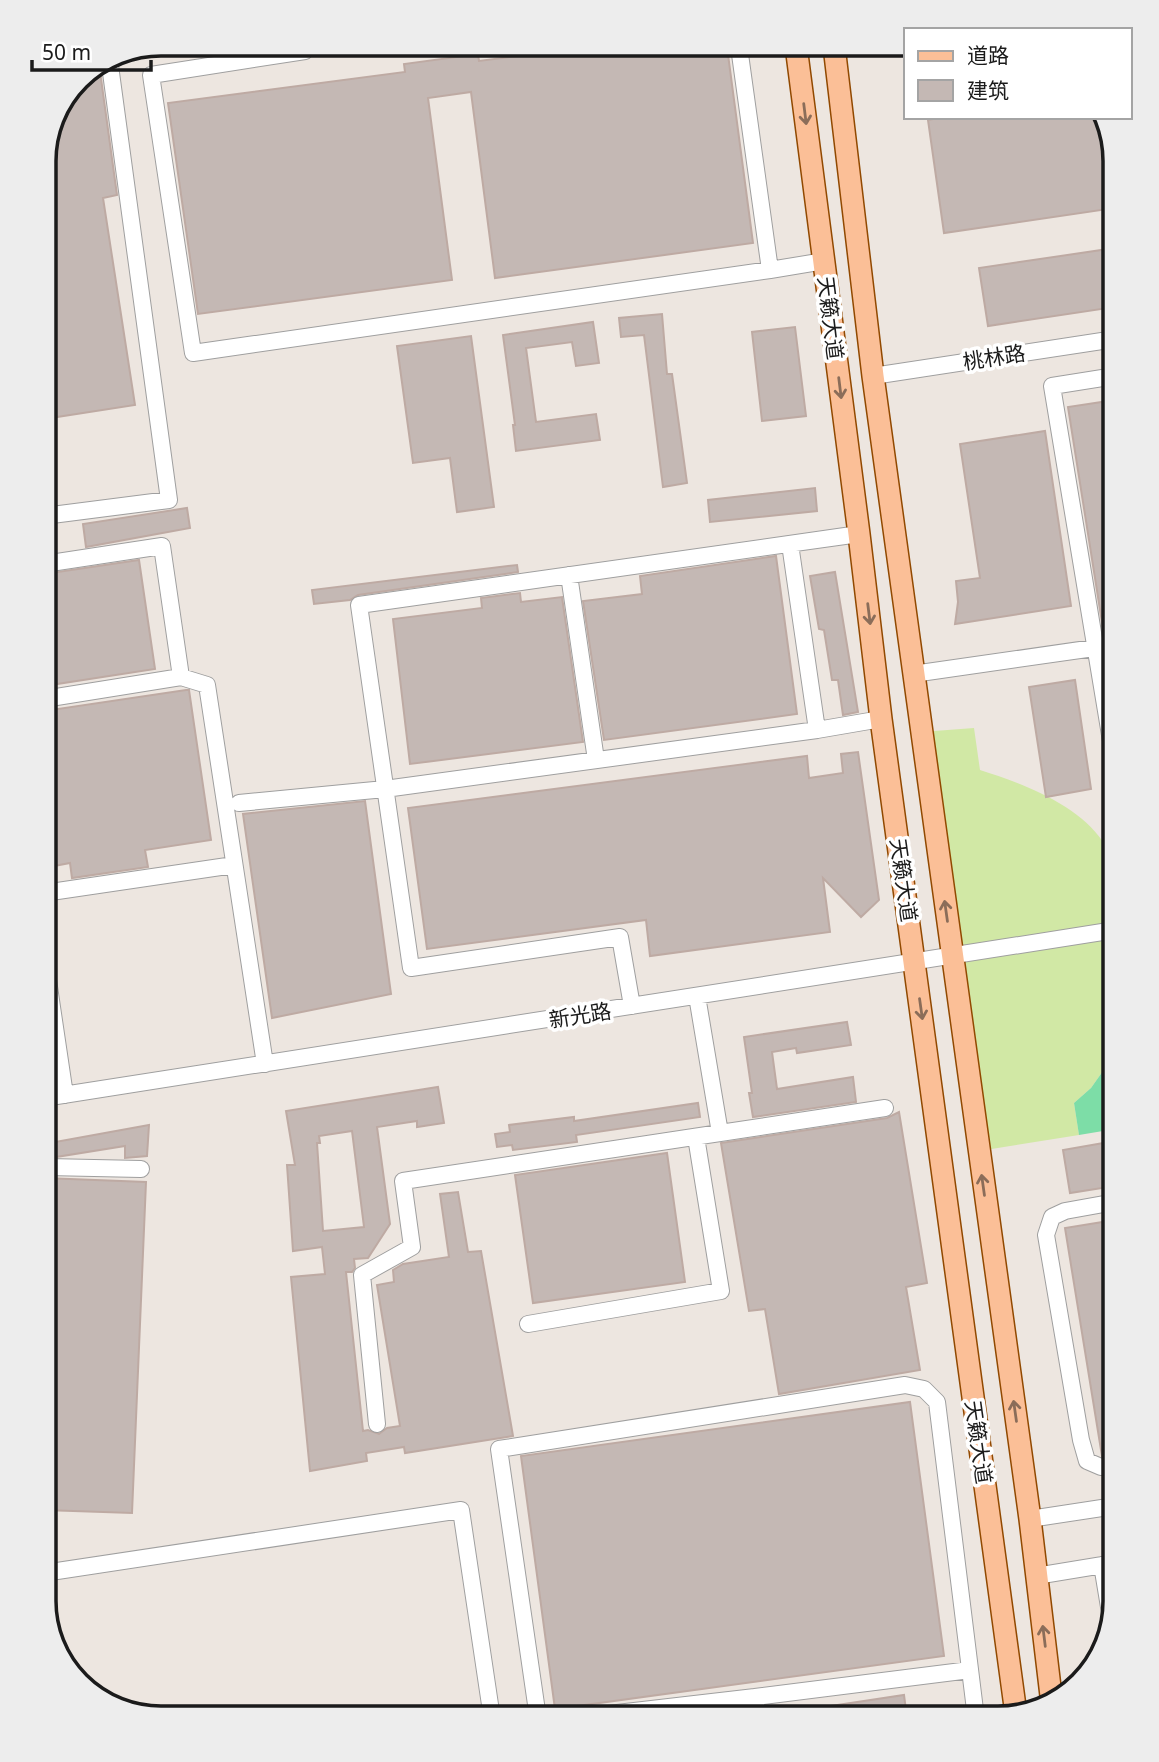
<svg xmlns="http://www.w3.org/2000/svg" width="1159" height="1762" font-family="'Noto Sans','Noto Sans SC',sans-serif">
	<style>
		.grass { fill: #d1e8a5 }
		.pitch { fill: #7ddda7 }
		.building { fill: #c4b8b4; stroke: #beaaa3; stroke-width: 2; fill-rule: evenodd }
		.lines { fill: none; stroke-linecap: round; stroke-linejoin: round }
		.minor-casing { stroke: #9f9f9f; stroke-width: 18 }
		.major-casing { stroke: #914900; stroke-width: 24 }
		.minor { stroke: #fff; stroke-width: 16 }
		.major { stroke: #fbbf97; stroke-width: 21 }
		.oneway { stroke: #8b6d59 }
		.labels { text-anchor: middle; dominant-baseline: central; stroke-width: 7; stroke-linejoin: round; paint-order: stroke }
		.street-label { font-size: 21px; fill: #1b1b1b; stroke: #fff }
		.rim { fill: none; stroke: #1b1b1b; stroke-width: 3.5 }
	</style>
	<rect width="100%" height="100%" fill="#ede6e0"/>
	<path class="grass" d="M 974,728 L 980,770 C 1021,783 1078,804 1103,842 C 1108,849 1111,859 1115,867 L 1115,1054 L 1091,1088 L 1074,1103 L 1079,1135 L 979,1151 L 921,732 Z"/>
	<path class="pitch" d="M 1115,1054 L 1115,1129 L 1079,1135 L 1074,1103 L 1091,1088 Z"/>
	<path class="building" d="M 727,47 L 753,243 L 495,278 L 471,92 L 428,98 L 452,280 L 198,314 L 168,103 L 405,72 L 404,64 L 478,54 L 479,61 L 579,48 Z
		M 99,64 L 117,195 L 103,198 L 135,405 L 44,419 L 44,153 L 78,78 Z
		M 943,117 L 1104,117 L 1115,161 L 1115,208 L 944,233 L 928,120 Z
		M 1115,248 L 1115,307 L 988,326 L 979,268 Z
		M 662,314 L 667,374 L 672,374 L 687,483 L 663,487 L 644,335 L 621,337 L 619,318 Z
		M 593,322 L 599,363 L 576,366 L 572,342 L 526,348 L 536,422 L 596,414 L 600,440 L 516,451 L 513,425 L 515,425 L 503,335 Z
		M 795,327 L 806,416 L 762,421 L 752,332 Z
		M 471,336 L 494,507 L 457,512 L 450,458 L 413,463 L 397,346 Z
		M 1115,400 L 1115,633 L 1104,635 L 1068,407 Z
		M 1045,431 L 1071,606 L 955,624 L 958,602 L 956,581 L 980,578 L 960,444 Z
		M 815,488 L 817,511 L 710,522 L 708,500 Z
		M 187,508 L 190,528 L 86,547 L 83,524 Z
		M 776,556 L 797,714 L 604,740 L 583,601 L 642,594 L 640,576 Z
		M 139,560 L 155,669 L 44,686 L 44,574 Z
		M 517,565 L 518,572 L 358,595 L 350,600 L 314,604 L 312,590 Z
		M 835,572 L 858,712 L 843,715 L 838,680 L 832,680 L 824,630 L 819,629 L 810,576 Z
		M 520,593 L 521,602 L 562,597 L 583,742 L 410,764 L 393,619 L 482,608 L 481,598 Z
		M 1075,680 L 1091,789 L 1046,797 L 1029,687 Z
		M 186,690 L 189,690 L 211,840 L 145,850 L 148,867 L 72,878 L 70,863 L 54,866 L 44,801 L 44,711 Z
		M 858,752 L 879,900 L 861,917 L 823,878 L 830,932 L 650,956 L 646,920 L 427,949 L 408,808 L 807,756 L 809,778 L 843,773 L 841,754 Z
		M 365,801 L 391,994 L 272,1018 L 243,814 Z
		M 847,1022 L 851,1045 L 797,1053 L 796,1048 L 772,1052 L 777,1089 L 853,1077 L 856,1102 L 753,1117 L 749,1093 L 752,1093 L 744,1037 Z
		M 438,1087 L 444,1123 L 417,1127 L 417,1121 L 377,1127 L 390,1224 L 368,1258 L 354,1259 L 355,1268 L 352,1272 L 346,1272 L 363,1431 L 368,1430 L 379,1434 L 387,1428 L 400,1426 L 377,1285 L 394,1282 L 393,1270 L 403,1264 L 449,1257 L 440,1194 L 458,1192 L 468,1252 L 481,1251 L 513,1436 L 405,1453 L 404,1447 L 366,1453 L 367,1461 L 310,1471 L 291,1277 L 325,1274 L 322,1247 L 293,1251 L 287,1165 L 295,1165 L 286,1111 ZM 352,1131 L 364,1227 L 323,1231 L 317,1143 L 320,1143 L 319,1136 Z
		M 698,1103 L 700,1117 L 576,1135 L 577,1142 L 513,1150 L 512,1145 L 497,1147 L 495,1134 L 510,1132 L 509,1125 L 574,1117 L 574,1121 Z
		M 899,1112 L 927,1283 L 906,1287 L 920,1370 L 779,1394 L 765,1309 L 749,1311 L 721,1143 L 887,1118 Z
		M 149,1125 L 147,1156 L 125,1158 L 125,1146 L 56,1157 L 55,1142 Z
		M 1115,1141 L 1115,1186 L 1070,1193 L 1063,1150 Z
		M 667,1153 L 685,1282 L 533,1303 L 515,1175 Z
		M 44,1178 L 146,1182 L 132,1513 L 44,1510 Z
		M 1115,1220 L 1115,1454 L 1102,1456 L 1065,1228 Z
		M 910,1402 L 944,1656 L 555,1709 L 521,1456 Z
		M 904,1695 L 907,1718 L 797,1718 L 797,1711 Z"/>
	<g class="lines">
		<defs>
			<path id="minor" d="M 305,51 L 151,75 L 193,353 L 770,270 L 739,47
				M 770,270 L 824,261
				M 873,376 L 1115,339
				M 44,516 L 169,500 L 109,58
				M 790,544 L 817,730 L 881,719
				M 44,564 L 162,546 L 181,677 L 207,685 L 265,1064
				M 569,575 L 596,760
				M 913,674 L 1115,645
				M 44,699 L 181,677
				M 1115,765 L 1052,386 L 1115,376
				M 239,803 L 385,789 L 817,730
				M 44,893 L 234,865
				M 44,953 L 65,1095
				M 632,1006 L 620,937 L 411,968 L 359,605 L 859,534
				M 44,1098 L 1115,930
				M 720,1133 L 885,1108
				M 44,1167 L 47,1167 L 44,1138
				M 47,1167 L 141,1169
				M 528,1324 L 721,1291 L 696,1137
				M 377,1424 L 362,1275 L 412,1247 L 403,1181 L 720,1133 L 697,996
				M 1115,1464 L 1101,1467 L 1087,1461 L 1081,1440 L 1046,1235 L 1052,1217 L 1065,1211 L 1115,1202
				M 1030,1519 L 1115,1506
				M 1102,1565 L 1111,1619
				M 44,1573 L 461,1510 L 492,1718
				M 1036,1576 L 1115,1563
				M 538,1718 L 499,1449 L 905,1385 L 924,1389 L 937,1402 L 976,1718
				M 574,1718 L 755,1697
				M 758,1718 L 755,1697 L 970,1670"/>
			<path id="major" d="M 796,46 L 859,534 L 881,719 L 1016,1714
				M 834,46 L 873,376 L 1030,1519 L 1052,1704"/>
		</defs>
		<use href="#minor" class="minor-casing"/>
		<use href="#major" class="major-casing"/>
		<use href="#minor" class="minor"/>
		<use href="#major" class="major"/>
	</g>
	<defs><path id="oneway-shaft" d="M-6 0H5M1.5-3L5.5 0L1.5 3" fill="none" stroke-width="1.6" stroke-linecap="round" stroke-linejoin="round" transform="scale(1.75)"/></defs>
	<g class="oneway">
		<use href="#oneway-shaft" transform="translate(805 114) rotate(83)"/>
		<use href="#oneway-shaft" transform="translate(840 388) rotate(83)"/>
		<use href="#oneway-shaft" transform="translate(869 614) rotate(83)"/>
		<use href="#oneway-shaft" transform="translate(946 911) rotate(-98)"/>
		<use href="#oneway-shaft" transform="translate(921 1009) rotate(82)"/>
		<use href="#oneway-shaft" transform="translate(983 1185) rotate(-98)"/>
		<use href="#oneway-shaft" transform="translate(1015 1411) rotate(-98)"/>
		<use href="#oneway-shaft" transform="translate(1044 1636) rotate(-97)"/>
	</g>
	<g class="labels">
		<g class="street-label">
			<text transform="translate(831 318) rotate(83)">天籁大道</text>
			<text transform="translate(994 357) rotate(-9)">桃林路</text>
			<text transform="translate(904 880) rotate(82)">天籁大道</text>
			<text transform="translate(580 1015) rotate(-9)">新光路</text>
			<text transform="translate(979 1442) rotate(82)">天籁大道</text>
		</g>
	</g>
	<path d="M0 0H1159V1762H0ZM161 56H998A105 105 0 0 1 1103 161V1601A105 105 0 0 1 998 1706H161A105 105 0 0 1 56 1601V161A105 105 0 0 1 161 56Z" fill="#ededed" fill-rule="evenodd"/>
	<path class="rim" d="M161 56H998A105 105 0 0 1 1103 161V1601A105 105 0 0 1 998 1706H161A105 105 0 0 1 56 1601V161A105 105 0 0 1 161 56Z"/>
	<rect x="904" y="28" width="228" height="91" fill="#ffffff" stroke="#a4a4a4" stroke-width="2"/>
	<rect x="918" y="51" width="35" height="10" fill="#fbbf97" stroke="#a4a4a4" stroke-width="2"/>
	<text x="967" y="63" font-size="21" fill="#1b1b1b">道路</text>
	<rect x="918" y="80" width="35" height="21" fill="#c4b8b4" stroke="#a4a4a4" stroke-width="2"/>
	<text x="967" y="98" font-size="21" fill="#1b1b1b">建筑</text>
	<path d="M32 60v10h119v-10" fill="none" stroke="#1b1b1b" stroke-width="3.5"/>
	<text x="42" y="60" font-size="21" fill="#1b1b1b" stroke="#ffffff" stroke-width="5" paint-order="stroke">50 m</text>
</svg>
